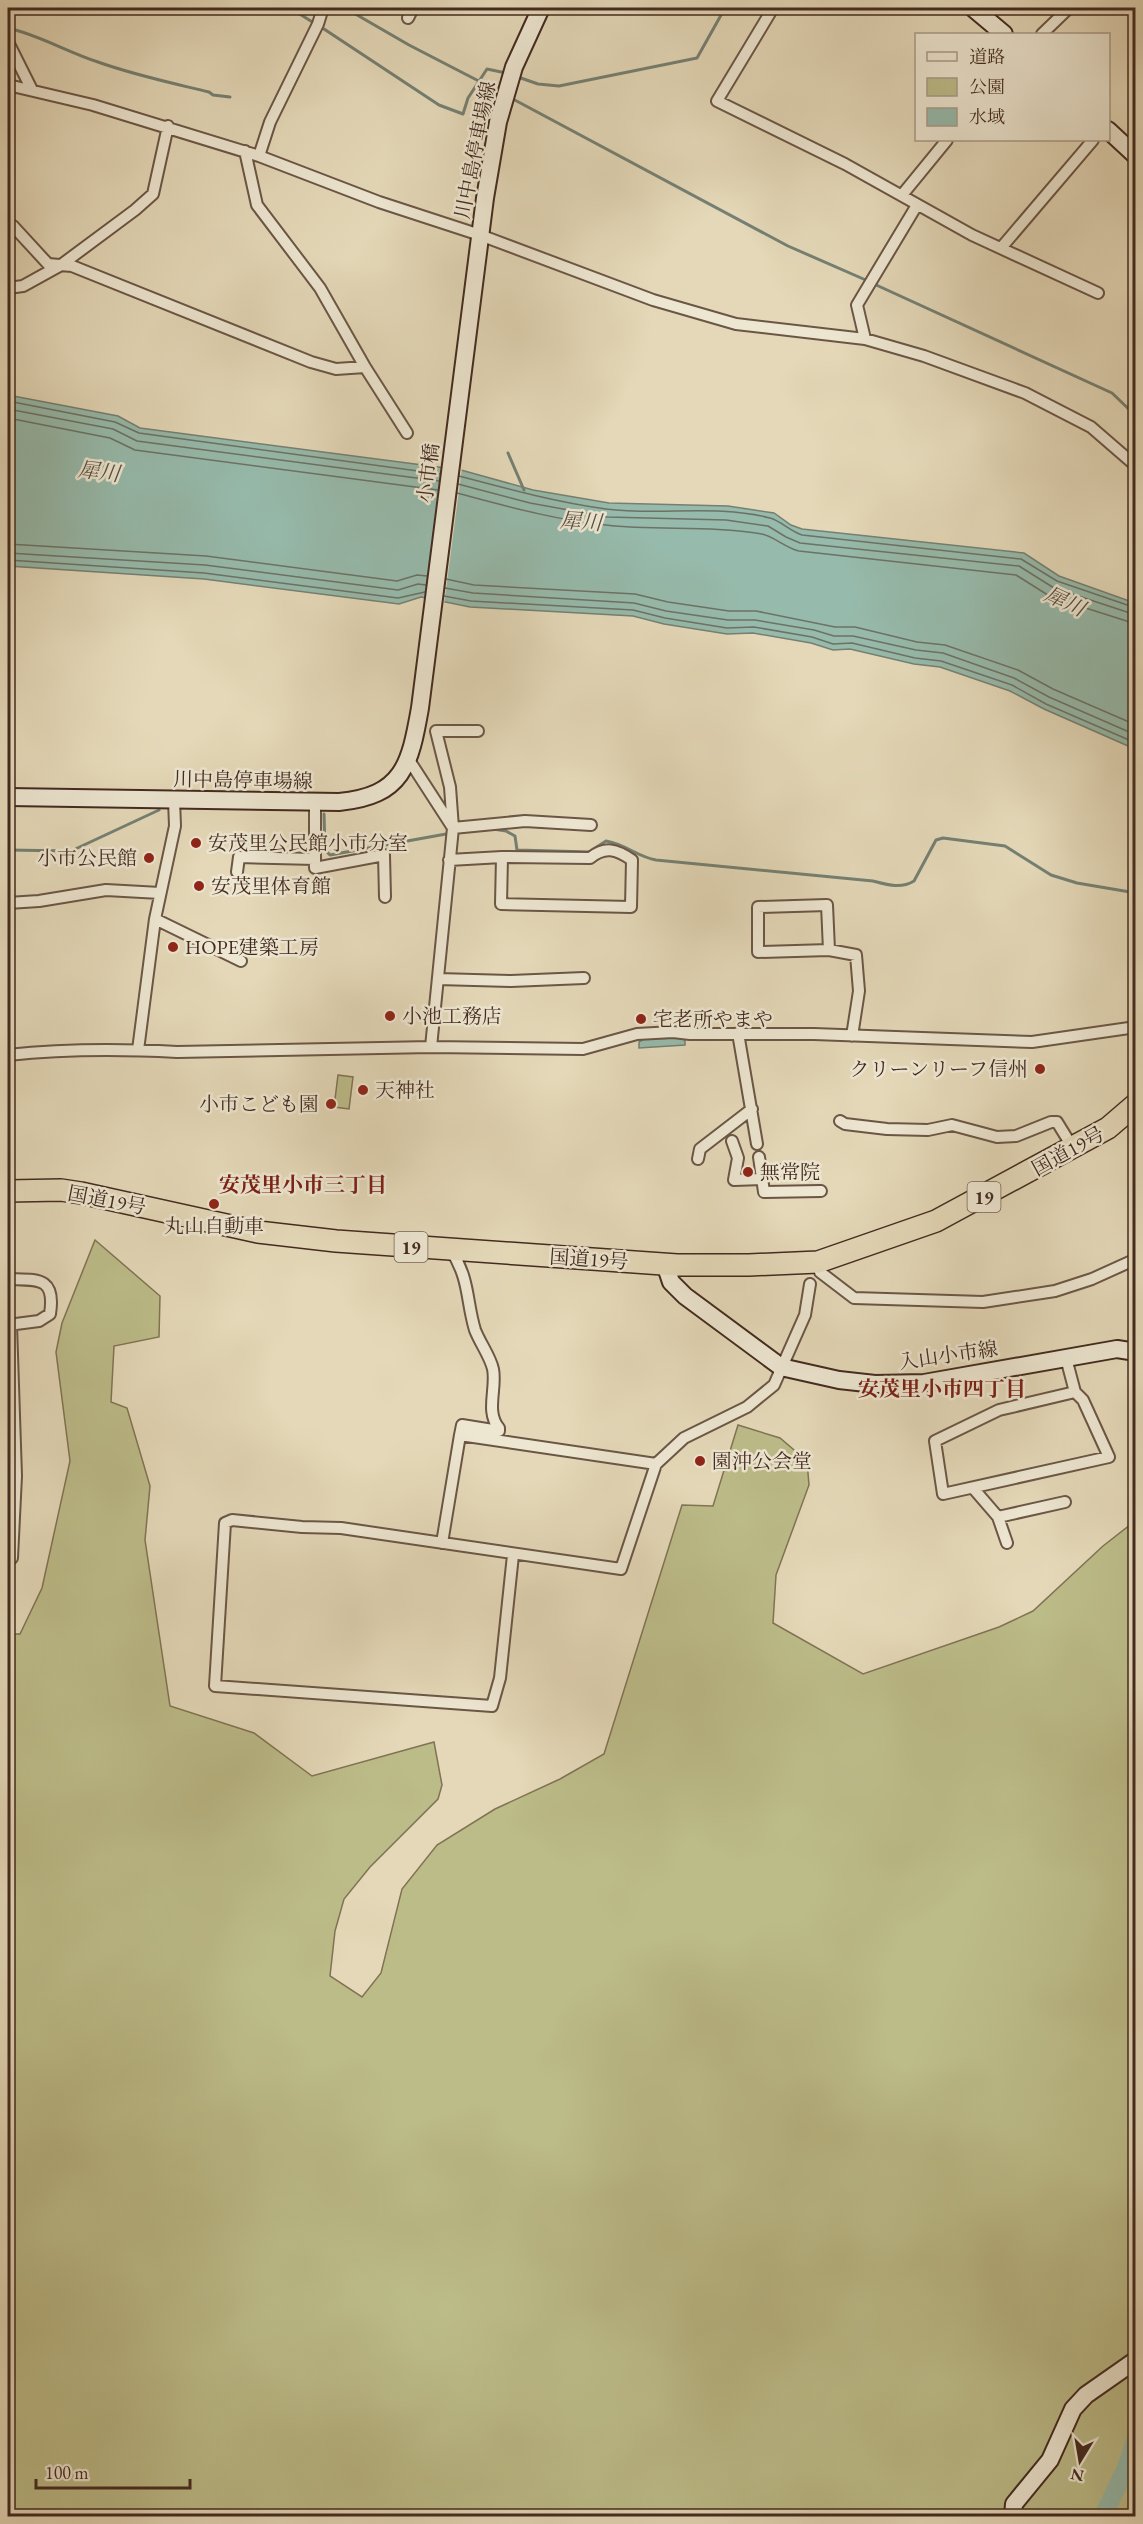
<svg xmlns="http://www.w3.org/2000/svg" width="1143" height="2524" font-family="'EB Garamond','Noto Serif JP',serif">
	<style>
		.green { fill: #bcbc89; stroke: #807354; stroke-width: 1.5 }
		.water { fill: #96baab; stroke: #758073; stroke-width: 1.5 }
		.pier { fill: #e4d8b8 }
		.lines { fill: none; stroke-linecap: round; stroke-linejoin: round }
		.shore { stroke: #6c7266; stroke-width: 1.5 }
		.stream { stroke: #758073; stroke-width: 3 }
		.river { stroke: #96baab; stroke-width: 18 }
		.street-casing { stroke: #6b5646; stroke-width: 14 }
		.secondary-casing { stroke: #432a20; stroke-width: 20 }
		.highway-casing { stroke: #432a20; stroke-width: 24 }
		.street { stroke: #ede6d1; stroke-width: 10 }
		.secondary { stroke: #ede6d1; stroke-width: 16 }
		.highway { stroke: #e4d8b8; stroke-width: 21 }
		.poi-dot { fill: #8f2418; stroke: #ede6d1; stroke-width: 2 }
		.labels { text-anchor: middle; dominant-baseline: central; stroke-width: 5; stroke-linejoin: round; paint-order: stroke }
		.shield { fill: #ede6d1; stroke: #766255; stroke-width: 1.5 }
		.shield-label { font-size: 18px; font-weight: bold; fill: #432a20 }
		.street-label { font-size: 20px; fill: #432a20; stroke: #ede6d1 }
		.poi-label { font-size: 20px; fill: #432a20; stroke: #ede6d1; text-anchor: start }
		.water-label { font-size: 21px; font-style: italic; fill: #584e43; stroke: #ede6d1 }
		.neighbourhood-label { font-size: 21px; font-weight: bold; fill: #7a1f14; stroke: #ede6d1 }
	</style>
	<rect width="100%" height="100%" fill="#e4d8b8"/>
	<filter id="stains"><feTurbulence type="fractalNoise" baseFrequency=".00333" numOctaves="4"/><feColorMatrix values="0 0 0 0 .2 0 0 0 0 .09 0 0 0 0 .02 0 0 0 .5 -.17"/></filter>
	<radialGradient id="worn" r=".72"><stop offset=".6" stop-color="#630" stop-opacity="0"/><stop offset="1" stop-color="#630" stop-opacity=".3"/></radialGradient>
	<path class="green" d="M 338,1075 L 353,1077 L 349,1109 L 334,1107 Z
		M 95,1240 L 160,1296 L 159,1337 L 114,1346 L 111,1402 L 127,1408 L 150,1486 L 145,1540 L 170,1706 L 254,1733 L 312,1776 L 434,1742 L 442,1785 L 438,1799 L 370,1867 L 344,1899 L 335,1931 L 330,1976 L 362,1997 L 381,1973 L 402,1889 L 437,1845 L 495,1809 L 560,1779 L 604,1754 L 682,1505 L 713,1506 L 738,1425 L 780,1438 L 807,1461 L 809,1485 L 776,1575 L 773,1623 L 863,1674 L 999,1627 L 1033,1611 L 1103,1546 L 1135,1521 L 1135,2516 L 8,2516 L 8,1634 L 20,1634 L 42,1588 L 70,1461 L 56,1352 L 62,1323 Z"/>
	<path class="water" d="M 8,395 L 118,416 L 140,428 L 461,470 L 533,490 L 609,503 L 728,506 L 774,513 L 791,525 L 802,529 L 1024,553 L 1059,576 L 1135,603 L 1135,749 L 1044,709 L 1010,691 L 940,667 L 914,664 L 850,649 L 833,650 L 811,643 L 753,633 L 727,634 L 664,624 L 633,616 L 470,607 L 421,597 L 399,604 L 204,579 L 8,566 Z
		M 679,1038 L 685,1040 L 685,1045 L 639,1048 L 639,1042 L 644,1039 Z"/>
	<path class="pier" d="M 446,466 L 462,468 L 444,605 L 429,602 Z"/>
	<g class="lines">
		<path class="shore" d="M 8,401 L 115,422 L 139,433 L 440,474
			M 8,409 L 113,429 L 137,441 L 439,481
			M 8,418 L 110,438 L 135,450 L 438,490
			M 459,476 C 508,489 556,502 606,509 C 660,516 716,504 770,518 C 781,521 790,531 802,535 L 1021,559 L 1057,581 L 1136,608
			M 458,484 L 530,503 L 607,517 L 726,520 L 768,526 L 786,537 L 800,543 L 1019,566 L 1054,588 L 1136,615
			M 457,493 C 506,506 555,520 606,525 C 658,531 710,525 762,534 C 773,536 786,548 799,551 L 1016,575 L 1051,597 L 1136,624
			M 8,544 L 206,556 L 397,581 L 417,575 L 427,576
			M 8,553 L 205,565 L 398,590 L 418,584 L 426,585
			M 8,560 L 204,573 L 398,598 L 425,592
			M 446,579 L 474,585 L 635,594 L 668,602 L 729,611 L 756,611 L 835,627 L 855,627 L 917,642 L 945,645 L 1018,670 L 1053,689 L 1136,725
			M 445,588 L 473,593 L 634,603 L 666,611 L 728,620 L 755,620 L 814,630 L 834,636 L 853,636 L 916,650 L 943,653 L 1014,678 L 1049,697 L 1136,735
			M 444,596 L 471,601 L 633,610 L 665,618 L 727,628 L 754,627 L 812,637 L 833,644 L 852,643 L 915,658 L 941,661 L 1012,685 L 1046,704 L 1136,743"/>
		<path class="stream" d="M 290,8 L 314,23
			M 345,8 L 409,45 L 500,92
			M 8,28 C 39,35 67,52 98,62 C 134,75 172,83 209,92 L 213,95 L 230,97
			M 324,29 L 439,105 L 463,114 L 468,98 L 487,69 L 506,73
			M 518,77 L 538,84 L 559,86 L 697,58 L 725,8
			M 511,98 L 788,246 L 868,281
			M 874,284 L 1112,393 L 1136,416
			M 508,453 L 524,490
			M 324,814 L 325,850 L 330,855 L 446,834
			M 493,829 L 506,831 L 515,836 L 517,850 L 589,852 L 606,841 C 625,844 638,857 656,860 L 873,881 C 888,885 901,889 914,881 L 936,840 L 943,838 L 1005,846 L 1051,875 L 1077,883 L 1136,893
			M 8,850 L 71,851 L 159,810"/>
		<path class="river" d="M 1103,2516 L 1126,2468 L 1136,2438"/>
		<defs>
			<path id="street" d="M 773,8 L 717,101 L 845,164 L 972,235 L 1098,293
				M 408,18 L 413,8
				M 1042,34 L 1069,8
				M 8,42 L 32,90
				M 8,85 L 93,105 L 259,156 L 379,202 L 480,235 L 653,300 L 736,324 L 865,339 L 924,356 L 1025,393 L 1091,427 L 1136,466
				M 245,151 L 257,205 L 320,288 L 365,367 L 407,433
				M 259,156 L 270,122 L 318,24 L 323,8
				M 902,195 L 947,140
				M 8,224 L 13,226 L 48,264 L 72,266 L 311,362 L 336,369 L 365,367
				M 1001,248 L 1093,140
				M 8,288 L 23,286 L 61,265 L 135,210 L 153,194 L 168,126
				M 865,339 L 857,305 L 917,205
				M 478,731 L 436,731 L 450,787 L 453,828 L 525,821 L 591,825
				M 409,760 L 453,828 L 431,1047
				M 315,803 L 315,868 L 384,855 L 385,897
				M 449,860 L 502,857 L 590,858 C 605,846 616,849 632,860 L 631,907 L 501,904 L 502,857
				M 237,872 L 239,857 L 315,859
				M 8,903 L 39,901 L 106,890 L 160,893
				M 155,919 L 241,961
				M 829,950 L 827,905 L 758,907 L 758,952 L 829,950 L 856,955 L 859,991 L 852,1036
				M 438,979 L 511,981 L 584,978
				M 738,1033 L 757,1144
				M 138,1050 L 155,919 L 175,826 L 174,800
				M 8,1055 C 63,1049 121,1049 177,1052 L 431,1047 L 583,1049 L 637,1034 L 673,1032 L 690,1034 L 814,1034 L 1032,1042 L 1136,1027
				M 840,1121 L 845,1124 L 887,1129 L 928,1130 L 952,1125 L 997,1137 L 1016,1136 L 1051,1122 L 1057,1122 L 1073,1148
				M 732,1141 L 738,1158 L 734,1180 L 762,1179
				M 759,1157 L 764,1192 L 821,1191
				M 698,1159 L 700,1149 L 752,1109
				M 761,1172 L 779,1170
				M 451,1250 C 470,1280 466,1300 475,1330 C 480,1343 490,1356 493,1369 C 497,1388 485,1412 499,1428 L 499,1431 L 462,1425 L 460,1435
				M 818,1262 L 820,1272 L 854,1298 L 983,1302 L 1055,1291 L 1092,1279 L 1136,1259
				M 8,1279 C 37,1280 56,1276 50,1314 L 39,1321 L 8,1325
				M 11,1325 L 16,1476 L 12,1558
				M 1066,1358 L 1075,1392 L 1083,1400 L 1109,1457 L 943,1494 L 935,1441 L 999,1410 L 1075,1392
				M 973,1488 L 998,1517 L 1065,1502
				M 998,1517 L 1007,1543
				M 442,1543 L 460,1435 L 656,1464
				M 513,1555 L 500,1678 L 492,1706 L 215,1686 L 225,1523 L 232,1520 L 302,1527 L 341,1528 L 621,1569 L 656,1464 L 684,1438 L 747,1407 L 774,1385 L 805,1315 L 810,1284"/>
			<path id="secondary" d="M 973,8 L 1004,34
				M 1108,130 L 1136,156
				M 8,797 L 339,802 C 403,796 410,765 420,708 L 485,198 L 498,122 L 514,67 L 541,8
				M 665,1264 L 671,1282 L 685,1296 L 781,1367 L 839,1380 L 875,1384 L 924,1383 L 1117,1349 L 1136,1352
				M 1013,2516 L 1014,2504 L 1050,2460 L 1073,2409 L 1086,2395 L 1136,2360"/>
			<path id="highway" d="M 8,1191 L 61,1190 L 81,1193 L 258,1232 L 336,1241 L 677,1265 L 749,1265 L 818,1262 L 936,1221 L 1108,1128 L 1136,1104"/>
		</defs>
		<use href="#street" class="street-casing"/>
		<use href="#secondary" class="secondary-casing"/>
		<use href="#highway" class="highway-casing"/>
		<use href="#street" class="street"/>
		<use href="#secondary" class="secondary"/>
		<use href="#highway" class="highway"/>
	</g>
	<g class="poi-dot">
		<circle cx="196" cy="843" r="6"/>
		<circle cx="149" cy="858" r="6"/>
		<circle cx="199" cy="886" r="6"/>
		<circle cx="173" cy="947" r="6"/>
		<circle cx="390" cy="1016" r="6"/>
		<circle cx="641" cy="1019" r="6"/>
		<circle cx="1040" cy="1069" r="6"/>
		<circle cx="363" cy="1090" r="6"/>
		<circle cx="331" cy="1104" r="6"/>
		<circle cx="748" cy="1172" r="6"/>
		<circle cx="214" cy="1204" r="6"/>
		<circle cx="700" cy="1461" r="6"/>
	</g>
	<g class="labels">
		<g class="shield">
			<rect x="967.5" y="1182" width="33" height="30" rx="4.5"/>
			<rect x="394.5" y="1232" width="33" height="30" rx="4.5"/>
		</g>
		<g class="shield-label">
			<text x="984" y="1197">19</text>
			<text x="411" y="1247">19</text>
		</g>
		<g class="street-label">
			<text transform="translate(475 150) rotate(-79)">川中島停車場線</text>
			<text transform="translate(428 473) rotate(-83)">小市橋</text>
			<text transform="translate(243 780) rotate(1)">川中島停車場線</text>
			<text transform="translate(1068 1151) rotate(-29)">国道19号</text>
			<text transform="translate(107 1200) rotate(11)">国道19号</text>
			<text transform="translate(589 1259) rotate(4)">国道19号</text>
			<text transform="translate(948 1355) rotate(-8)">入山小市線</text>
		</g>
		<g class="poi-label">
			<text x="208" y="843">安茂里公民館小市分室</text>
			<text x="137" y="858" text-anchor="end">小市公民館</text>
			<text x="211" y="886">安茂里体育館</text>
			<text x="185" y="947">HOPE建築工房</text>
			<text x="402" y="1016">小池工務店</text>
			<text x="653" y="1019">宅老所やまや</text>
			<text x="1028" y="1069" text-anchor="end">クリーンリーフ信州</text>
			<text x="375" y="1090">天神社</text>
			<text x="319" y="1104" text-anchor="end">小市こども園</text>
			<text x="760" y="1172">無常院</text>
			<text x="214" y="1226" text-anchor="middle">丸山自動車</text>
			<text x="712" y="1461">園沖公会堂</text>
		</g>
		<g class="water-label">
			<text transform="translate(99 471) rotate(7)">犀川</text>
			<text transform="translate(581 521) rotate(4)">犀川</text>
			<text transform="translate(1065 601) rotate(25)">犀川</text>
		</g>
		<g class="neighbourhood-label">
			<text x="303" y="1184">安茂里小市三丁目</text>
			<text x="942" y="1388">安茂里小市四丁目</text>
		</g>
	</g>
	<rect width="1143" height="2524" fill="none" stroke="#e4d8b8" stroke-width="30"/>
	<rect x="9" y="9" width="1125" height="2506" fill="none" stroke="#432a20" stroke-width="3"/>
	<rect x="15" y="15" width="1113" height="2494" fill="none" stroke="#432a20" stroke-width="1.5"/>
	<rect x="915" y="33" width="195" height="108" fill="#ede6d1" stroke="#a99b8a" stroke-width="1.5"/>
	<rect x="927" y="52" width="30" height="9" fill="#ede6d1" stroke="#a99b8a" stroke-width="1.5"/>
	<text x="969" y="63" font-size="18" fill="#432a20">道路</text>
	<rect x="927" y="78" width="30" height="18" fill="#bcbc89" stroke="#a99b8a" stroke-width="1.5"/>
	<text x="969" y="93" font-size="18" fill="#432a20">公園</text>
	<rect x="927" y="108" width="30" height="18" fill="#96baab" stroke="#a99b8a" stroke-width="1.5"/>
	<text x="969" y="123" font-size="18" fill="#432a20">水域</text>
	<g transform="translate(1080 2461) rotate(191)" stroke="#ede6d1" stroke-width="4.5" paint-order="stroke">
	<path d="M0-4.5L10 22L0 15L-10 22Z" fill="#432a20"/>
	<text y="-9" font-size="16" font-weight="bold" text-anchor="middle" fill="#432a20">N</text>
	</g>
	<path d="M36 2479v9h154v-9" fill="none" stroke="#432a20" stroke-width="3"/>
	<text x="45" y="2479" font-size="18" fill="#432a20" stroke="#ede6d1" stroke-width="4.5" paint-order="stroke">100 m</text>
	<rect width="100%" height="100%" filter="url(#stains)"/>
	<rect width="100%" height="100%" fill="url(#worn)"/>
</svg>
